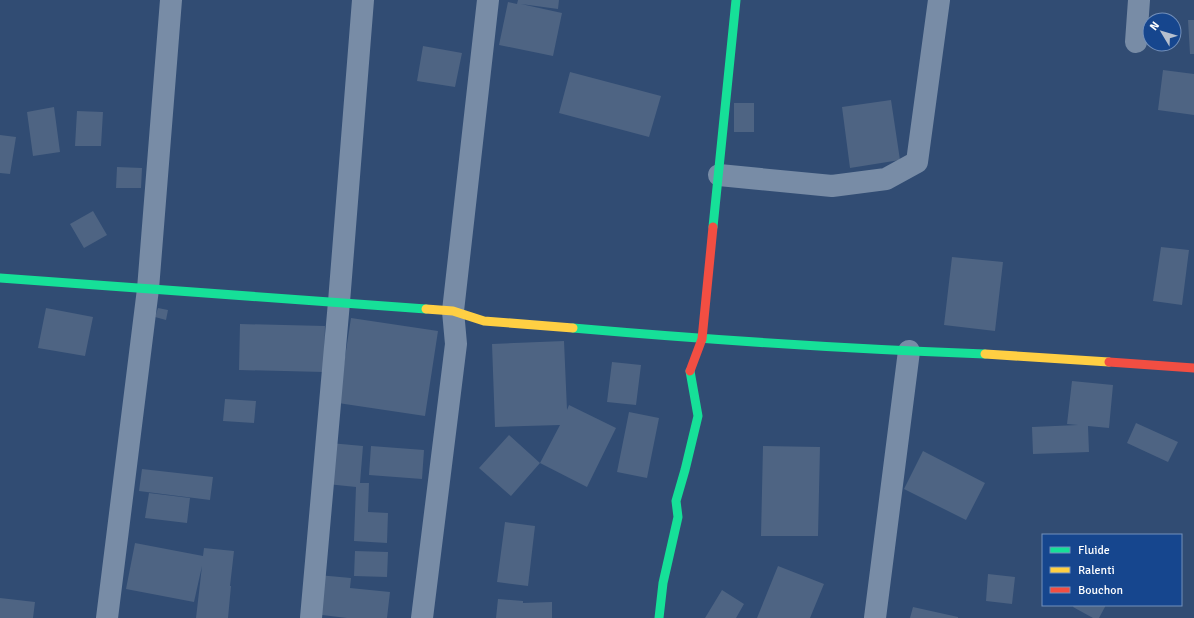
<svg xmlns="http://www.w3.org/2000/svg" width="1194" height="618" font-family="Signika,sans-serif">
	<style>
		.building { fill: #4e6483 }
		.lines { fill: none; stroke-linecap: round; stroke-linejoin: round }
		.street { stroke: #788ca6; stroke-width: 22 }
		.fast { stroke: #16e098; stroke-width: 9 }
		.slow { stroke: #ffcf43; stroke-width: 9 }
		.jam { stroke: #f24e42; stroke-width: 9 }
	</style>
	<rect width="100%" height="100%" fill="#314c73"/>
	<path class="building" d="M 518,0 L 559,0 L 558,9 L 521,4 L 562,13 L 553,56 L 499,45 L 508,2 L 517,4 Z
		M 1188,20 L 1194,20 L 1194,54 L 1190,54 Z
		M 423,46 L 462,53 L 455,87 L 417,81 Z
		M 1163,70 L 1194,74 L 1194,115 L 1158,110 Z
		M 570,72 L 661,96 L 649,137 L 559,113 Z
		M 891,100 L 900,160 L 850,168 L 842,107 Z
		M 734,103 L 754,103 L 754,132 L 734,132 Z
		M 54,107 L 60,152 L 33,156 L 27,112 Z
		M 77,111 L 103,112 L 101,146 L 75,146 Z
		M 0,135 L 16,137 L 10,174 L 0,173 Z
		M 117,167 L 142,168 L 141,188 L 116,188 Z
		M 93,211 L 107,235 L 84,248 L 70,224 Z
		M 1161,247 L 1189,250 L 1182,305 L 1153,301 Z
		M 952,257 L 1003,262 L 995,331 L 944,325 Z
		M 46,308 L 93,317 L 85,356 L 38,348 Z
		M 158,308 L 168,310 L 166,320 L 155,317 Z
		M 351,318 L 438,331 L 425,416 L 338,403 Z
		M 240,324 L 325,326 L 324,372 L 239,370 Z
		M 564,341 L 567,410 L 569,405 L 616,428 L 587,487 L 540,463 L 511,496 L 479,468 L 509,435 L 540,463 L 560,425 L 495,427 L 492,344 Z
		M 612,362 L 641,365 L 636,405 L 607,402 Z
		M 1072,381 L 1113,385 L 1109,428 L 1088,426 L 1089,452 L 1033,454 L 1032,427 L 1078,425 L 1067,424 Z
		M 225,399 L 256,401 L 254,423 L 223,421 Z
		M 629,412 L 659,418 L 647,478 L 617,472 Z
		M 1136,423 L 1178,442 L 1168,462 L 1127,443 Z
		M 330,443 L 363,446 L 360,483 L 369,483 L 368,512 L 388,513 L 387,543 L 354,541 L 356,487 L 327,484 Z
		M 371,446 L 424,450 L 422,479 L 369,475 Z
		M 763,446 L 820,447 L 818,536 L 761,536 Z
		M 923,451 L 985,483 L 966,520 L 904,489 Z
		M 142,469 L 213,477 L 210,500 L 139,491 Z
		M 149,493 L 190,498 L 187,523 L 145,518 Z
		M 505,522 L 535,526 L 528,586 L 497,582 Z
		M 135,543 L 203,556 L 204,548 L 234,551 L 230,586 L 231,586 L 228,618 L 196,618 L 202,566 L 194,602 L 126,589 Z
		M 355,551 L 388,552 L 387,577 L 354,576 Z
		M 778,566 L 824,584 L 810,618 L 757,618 Z
		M 988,574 L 1015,577 L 1012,604 L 986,601 Z
		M 318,575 L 351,578 L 350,588 L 390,592 L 387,618 L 347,618 L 314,614 Z
		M 722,590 L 744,604 L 736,618 L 705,618 Z
		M 0,598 L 35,602 L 33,618 L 0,618 Z
		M 498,599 L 523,601 L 523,603 L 552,602 L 552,618 L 496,618 Z
		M 1074,605 L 1106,605 L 1099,618 L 1093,618 L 1073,607 Z
		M 913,607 L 958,617 L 958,618 L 910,618 Z"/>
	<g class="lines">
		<path class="street" d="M 1136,42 L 1139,0
			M 719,175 L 832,186 L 886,179 L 917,162 L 939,0
			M 107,618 L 148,289 L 171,0
			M 311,618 L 339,302 L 363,0
			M 422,618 L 456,344 L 453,311 L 488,0
			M 875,618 L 909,351"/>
		<path class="fast" d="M 713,227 L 736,0
			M 0,278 L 426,309
			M 573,328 C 711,340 848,349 985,354
			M 659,618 L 663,583 L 678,517 L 676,501 L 685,470 L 698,416 L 690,371"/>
		<path class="slow" d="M 426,309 L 453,311 L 484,321 L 573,328
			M 985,354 L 1109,362"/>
		<path class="jam" d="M 1109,362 L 1194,368
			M 690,371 L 702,339 L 713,227"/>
	</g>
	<rect x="1042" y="534" width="140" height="72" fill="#16468e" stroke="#7390bb"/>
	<rect x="1050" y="547" width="20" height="6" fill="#16e098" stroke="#7390bb"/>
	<text x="1078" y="554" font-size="12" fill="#ffffff">Fluide</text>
	<rect x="1050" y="567" width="20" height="6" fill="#ffcf43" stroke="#7390bb"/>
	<text x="1078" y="574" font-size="12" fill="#ffffff">Ralenti</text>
	<rect x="1050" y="587" width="20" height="6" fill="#f24e42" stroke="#7390bb"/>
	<text x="1078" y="594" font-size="12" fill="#ffffff">Bouchon</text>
	<g transform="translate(1162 32) rotate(308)"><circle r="19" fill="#16468e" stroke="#7390bb"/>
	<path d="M0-3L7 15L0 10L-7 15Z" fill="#b7c0ce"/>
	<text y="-6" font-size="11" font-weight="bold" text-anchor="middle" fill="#ffffff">N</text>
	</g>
</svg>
